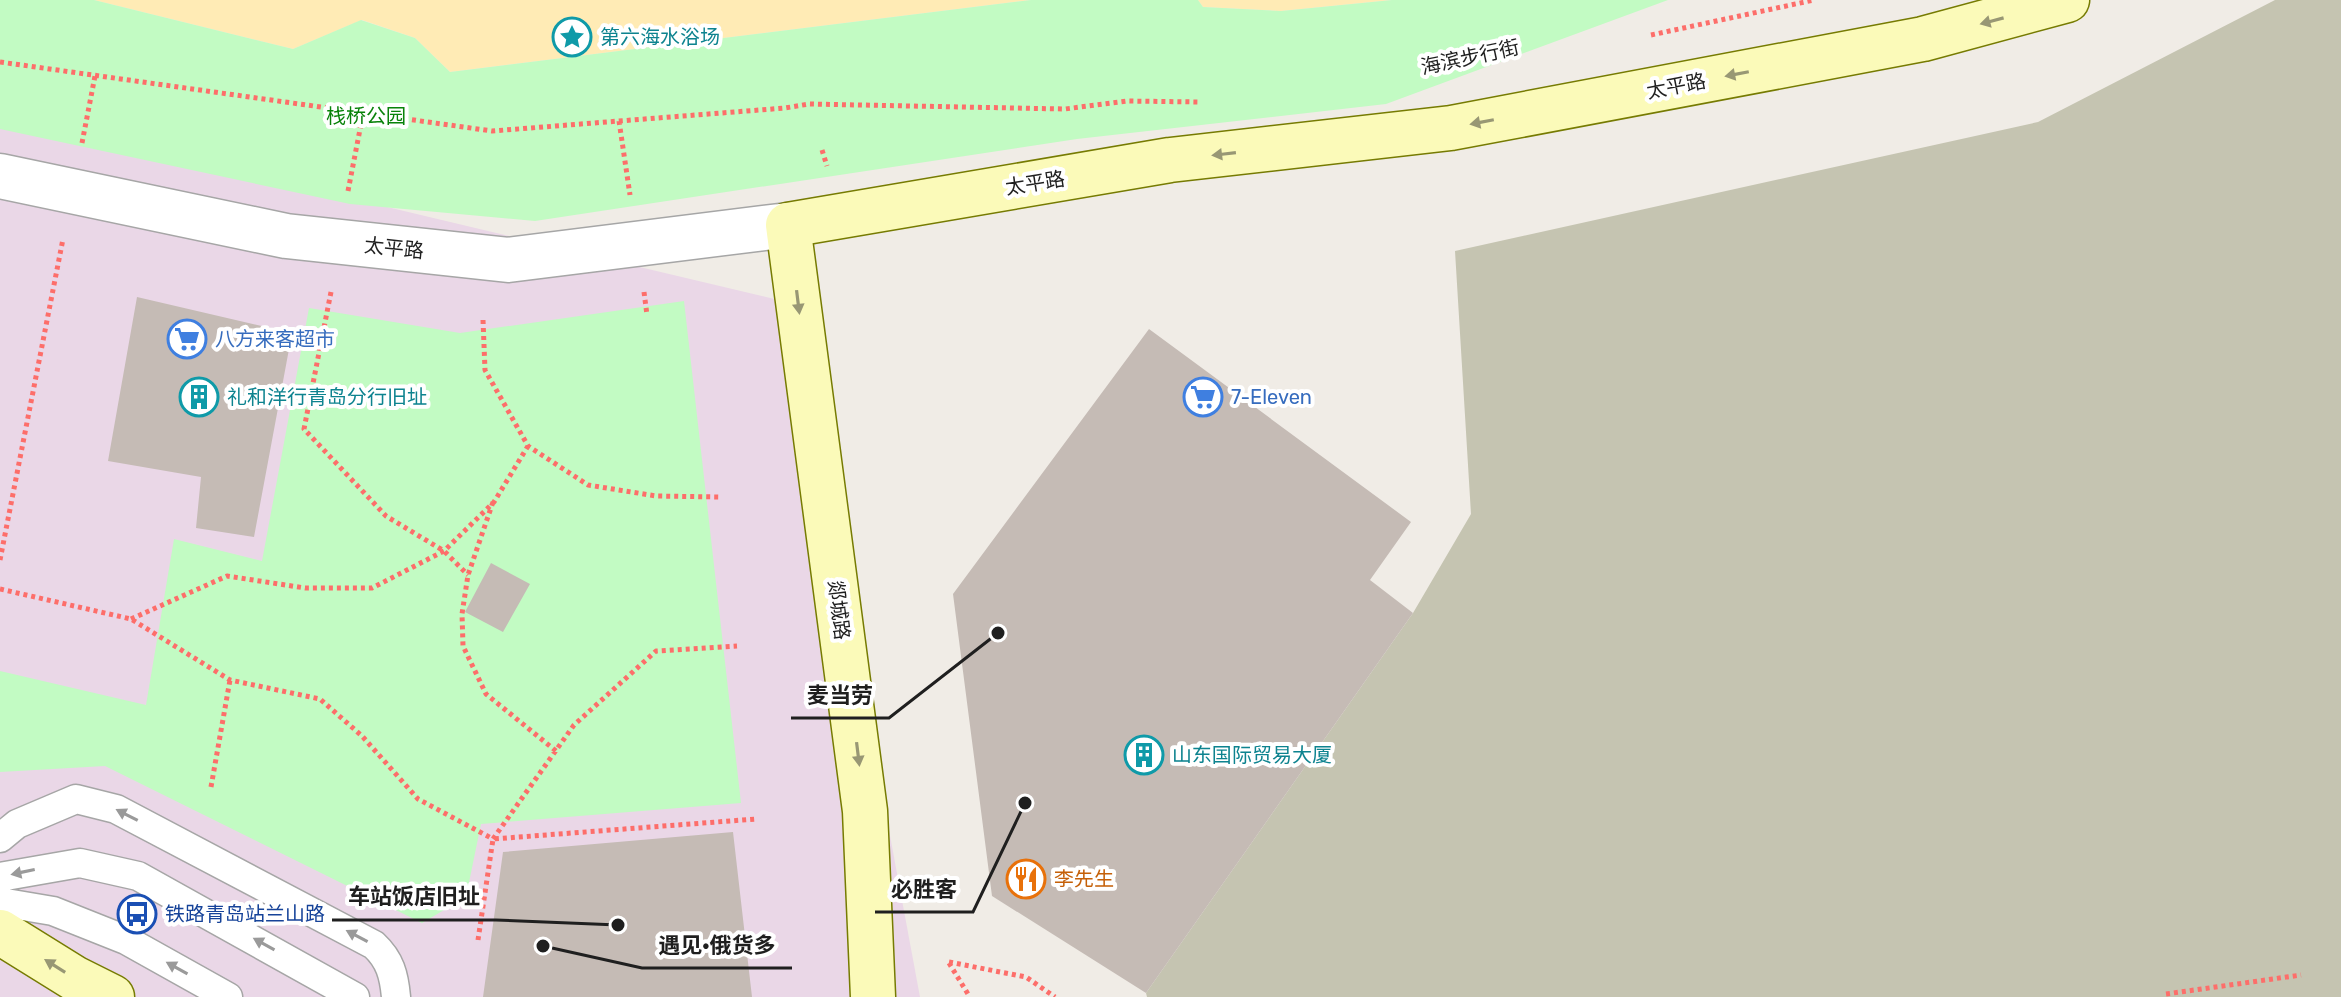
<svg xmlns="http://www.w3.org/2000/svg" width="2341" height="997" font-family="Rubik,'Noto Sans SC',sans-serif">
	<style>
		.industrial { fill: #ead7e7 }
		.construction { fill: #c5c4b1 }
		.sand { fill: #ffebb5 }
		.park { fill: #c2fbc3 }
		.building { fill: #c5bbb5 }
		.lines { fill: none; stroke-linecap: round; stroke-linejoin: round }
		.service-casing { stroke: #a6a6a6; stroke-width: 31 }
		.pedestrian-casing { stroke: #a6a6a6; stroke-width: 47 }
		.secondary-casing { stroke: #767b02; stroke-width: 47 }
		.path { stroke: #fd6e6a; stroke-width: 5; stroke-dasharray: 4 4; stroke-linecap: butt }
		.service { stroke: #fff; stroke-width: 28 }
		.pedestrian { stroke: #fff; stroke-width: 44 }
		.secondary { stroke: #fbfab9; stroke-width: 44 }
		.oneway { fill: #989774 }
		.oneway2 { fill: #9a9a9a }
		.labels { text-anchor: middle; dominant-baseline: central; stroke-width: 8; stroke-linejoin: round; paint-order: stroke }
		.culture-label { font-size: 20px; fill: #0d838f; stroke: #fff; text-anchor: start }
		.street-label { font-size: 20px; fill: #1f1f1f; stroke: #fff }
		.park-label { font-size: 20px; fill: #09820a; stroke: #fff }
		.shop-label { font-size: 20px; fill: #366cbe; stroke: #fff; text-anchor: start }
		.food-label { font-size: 20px; fill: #c56008; stroke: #fff; text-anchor: start }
		.transit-label { font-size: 20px; fill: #164399; stroke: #fff; text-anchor: start }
		.leader { fill: none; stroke: #1f1f1f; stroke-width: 3 }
		.callout-dot { fill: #1f1f1f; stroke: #fff; stroke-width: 3 }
		.callout-label { font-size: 22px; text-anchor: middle; font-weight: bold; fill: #1f1f1f; stroke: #fff; stroke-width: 8; stroke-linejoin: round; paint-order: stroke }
	</style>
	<rect width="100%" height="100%" fill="#f0ece6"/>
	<path class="industrial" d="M 0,115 L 791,303 L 920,997 L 0,997 Z"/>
	<path class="construction" d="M 2275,0 L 2341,0 L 2341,997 L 1147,997 L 1146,993 L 1413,613 L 1471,514 L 1455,251 L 2038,122 Z"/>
	<path class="sand" d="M 94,0 L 1031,0 L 450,72 L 415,38 L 362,20 L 293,49 Z
		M 1198,0 L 1392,0 L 1281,11 L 1203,7 Z"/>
	<path class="park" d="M 0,0 L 94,0 L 293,49 L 361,20 L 415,38 L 450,72 L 1031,0 L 1198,0 L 1203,7 L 1281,11 L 1392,0 L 1668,0 L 1386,104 L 1077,139 L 535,221 L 350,204 L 0,129 Z
		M 684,301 L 741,803 L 481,824 L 466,897 L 422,923 L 105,766 L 0,772 L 0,671 L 146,705 L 174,539 L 262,561 L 309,308 L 460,333 Z"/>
	<path class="building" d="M 137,297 L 292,333 L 254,537 L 196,528 L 201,477 L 108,461 Z
		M 1149,329 L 1411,522 L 1370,580 L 1413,613 L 1146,993 L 992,896 L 953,594 Z
		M 491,563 L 530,584 L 503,632 L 465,612 Z
		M 733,832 L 752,997 L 483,997 L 503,852 Z"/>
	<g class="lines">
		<defs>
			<path id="service" d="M 0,838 L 17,824 L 76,799 L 116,809 L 374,945 C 390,960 394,975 396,997
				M 0,877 L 80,863 L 138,876 L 355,997
				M 0,902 L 53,911 L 126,940 L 228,997"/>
			<path id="pedestrian" d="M 0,176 L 286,236 L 508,260 L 788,225"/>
			<path id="secondary" d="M 0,932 L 74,978 L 112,997
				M 873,997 L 865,811 L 788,225 L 1170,160 L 1451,128 L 1923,39 L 2067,0"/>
		</defs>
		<use href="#service" class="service-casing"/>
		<use href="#pedestrian" class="pedestrian-casing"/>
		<use href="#secondary" class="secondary-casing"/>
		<path class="path" d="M 1651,35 L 1814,0
			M 0,62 L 492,131 L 785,108 L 809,104 L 1065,109 L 1127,101 L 1200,102
			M 619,121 L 630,195
			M 82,143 L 95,76
			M 822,150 L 827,166
			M 348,191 L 363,114
			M 331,292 L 304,429 L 386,516 L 444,551 L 468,575
			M 644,292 L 647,315
			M 483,320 L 485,370 L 528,446 L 588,485 L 656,496 L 720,497
			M 493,502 L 468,575 L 462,614 L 463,646 L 486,694 L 556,751
			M 0,560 L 63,239
			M 0,589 L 131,619 L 230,680 L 320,699 L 362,736 L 418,799 L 493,839 L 574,725 L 656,651 L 737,646
			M 131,619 L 227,576 L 305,588 L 372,588 L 444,551 L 494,502 L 528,446
			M 211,787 L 230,680
			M 478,940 L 493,839 L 756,819
			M 949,962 L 1026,977 L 1055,997
			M 949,963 L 968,994
			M 2166,994 L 2301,975"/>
		<use href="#service" class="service"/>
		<use href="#pedestrian" class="pedestrian"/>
		<use href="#secondary" class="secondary"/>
	</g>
	<defs><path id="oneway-solid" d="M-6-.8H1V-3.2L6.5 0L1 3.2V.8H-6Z" transform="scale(2)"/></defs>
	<g class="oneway">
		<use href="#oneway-solid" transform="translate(1992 21) rotate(165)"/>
		<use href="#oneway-solid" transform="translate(1737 74) rotate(169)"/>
		<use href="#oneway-solid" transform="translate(1482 122) rotate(169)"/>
		<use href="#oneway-solid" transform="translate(1224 154) rotate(173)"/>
		<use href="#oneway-solid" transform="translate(798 302) rotate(83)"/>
		<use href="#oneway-solid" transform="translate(858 754) rotate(83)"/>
		<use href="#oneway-solid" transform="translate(55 966) rotate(-148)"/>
	</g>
	<g class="oneway2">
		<use href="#oneway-solid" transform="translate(127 815) rotate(-153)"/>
		<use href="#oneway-solid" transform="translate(23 872) rotate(168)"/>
		<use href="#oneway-solid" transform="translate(357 936) rotate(-152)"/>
		<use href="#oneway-solid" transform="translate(264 944) rotate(-151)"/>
		<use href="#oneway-solid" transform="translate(177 968) rotate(-151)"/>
	</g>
	<defs>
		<symbol id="sight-ring" viewBox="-11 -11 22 22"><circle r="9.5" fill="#fff" stroke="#0f9aa8" stroke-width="1.5"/><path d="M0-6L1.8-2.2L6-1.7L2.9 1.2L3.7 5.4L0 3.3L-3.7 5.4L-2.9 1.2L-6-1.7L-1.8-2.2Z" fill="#0f9aa8"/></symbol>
		<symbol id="supermarket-ring" viewBox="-11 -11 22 22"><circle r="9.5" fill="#fff" stroke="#3f7fe0" stroke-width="1.5"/><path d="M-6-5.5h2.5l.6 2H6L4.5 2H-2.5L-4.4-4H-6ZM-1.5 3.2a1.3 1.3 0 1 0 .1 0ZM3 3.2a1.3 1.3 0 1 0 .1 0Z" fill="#3f7fe0"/></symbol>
		<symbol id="building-ring" viewBox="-11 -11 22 22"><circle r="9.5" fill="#fff" stroke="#0f9aa8" stroke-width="1.5"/><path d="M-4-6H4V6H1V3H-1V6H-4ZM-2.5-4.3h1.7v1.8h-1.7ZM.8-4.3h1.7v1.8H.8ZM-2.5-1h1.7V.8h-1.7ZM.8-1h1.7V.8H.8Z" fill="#0f9aa8"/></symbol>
		<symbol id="restaurant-ring" viewBox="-11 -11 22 22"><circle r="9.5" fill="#fff" stroke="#e8710a" stroke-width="1.5"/><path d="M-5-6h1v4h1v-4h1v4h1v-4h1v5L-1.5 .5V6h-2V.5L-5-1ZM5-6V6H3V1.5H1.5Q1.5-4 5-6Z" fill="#e8710a"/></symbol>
		<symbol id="bus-ring" viewBox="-11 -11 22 22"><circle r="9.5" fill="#fff" stroke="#1a4fb4" stroke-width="1.5"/><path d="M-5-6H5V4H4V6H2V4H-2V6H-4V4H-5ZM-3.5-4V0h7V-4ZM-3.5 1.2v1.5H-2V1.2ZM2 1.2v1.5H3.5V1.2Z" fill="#1a4fb4"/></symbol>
	</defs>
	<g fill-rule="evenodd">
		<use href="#sight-ring" x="550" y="15" width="44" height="44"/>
		<use href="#supermarket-ring" x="165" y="317" width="44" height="44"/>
		<use href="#building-ring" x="177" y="375" width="44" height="44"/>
		<use href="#supermarket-ring" x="1181" y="375" width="44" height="44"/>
		<use href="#building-ring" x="1122" y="733" width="44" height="44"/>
		<use href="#restaurant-ring" x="1004" y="857" width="44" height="44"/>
		<use href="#bus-ring" x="115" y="892" width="44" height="44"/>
	</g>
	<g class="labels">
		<g class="culture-label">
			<text x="600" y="37">第六海水浴场</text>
			<text x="227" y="397">礼和洋行青岛分行旧址</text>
			<text x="1172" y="755">山东国际贸易大厦</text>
		</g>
		<g class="street-label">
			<text transform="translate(1470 57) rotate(-12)">海滨步行街</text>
			<text transform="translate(1676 86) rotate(-11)">太平路</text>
			<text transform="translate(1035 183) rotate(-9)">太平路</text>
			<text transform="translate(394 248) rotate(6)">太平路</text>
			<text transform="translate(839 610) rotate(83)">郯城路</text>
		</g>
		<g class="park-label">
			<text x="366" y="116">栈桥公园</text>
		</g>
		<g class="shop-label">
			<text x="215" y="339">八方来客超市</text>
			<text x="1231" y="397">7-Eleven</text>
		</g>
		<g class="food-label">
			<text x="1054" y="879">李先生</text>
		</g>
		<g class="transit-label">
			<text x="165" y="914">铁路青岛站兰山路</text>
		</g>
	</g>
	<path class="leader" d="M998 633L889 718H791M1025 803L973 912H875M618 925L496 920H332M543 946L642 968H792"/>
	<g class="callout-dot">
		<circle cx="998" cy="633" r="8"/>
		<circle cx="1025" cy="803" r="8"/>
		<circle cx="618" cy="925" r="8"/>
		<circle cx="543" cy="946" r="8"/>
	</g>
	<g class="callout-label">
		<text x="840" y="703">麦当劳</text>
		<text x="924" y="897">必胜客</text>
		<text x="414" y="904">车站饭店旧址</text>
		<text x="717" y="953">遇见·俄货多</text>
	</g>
</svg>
